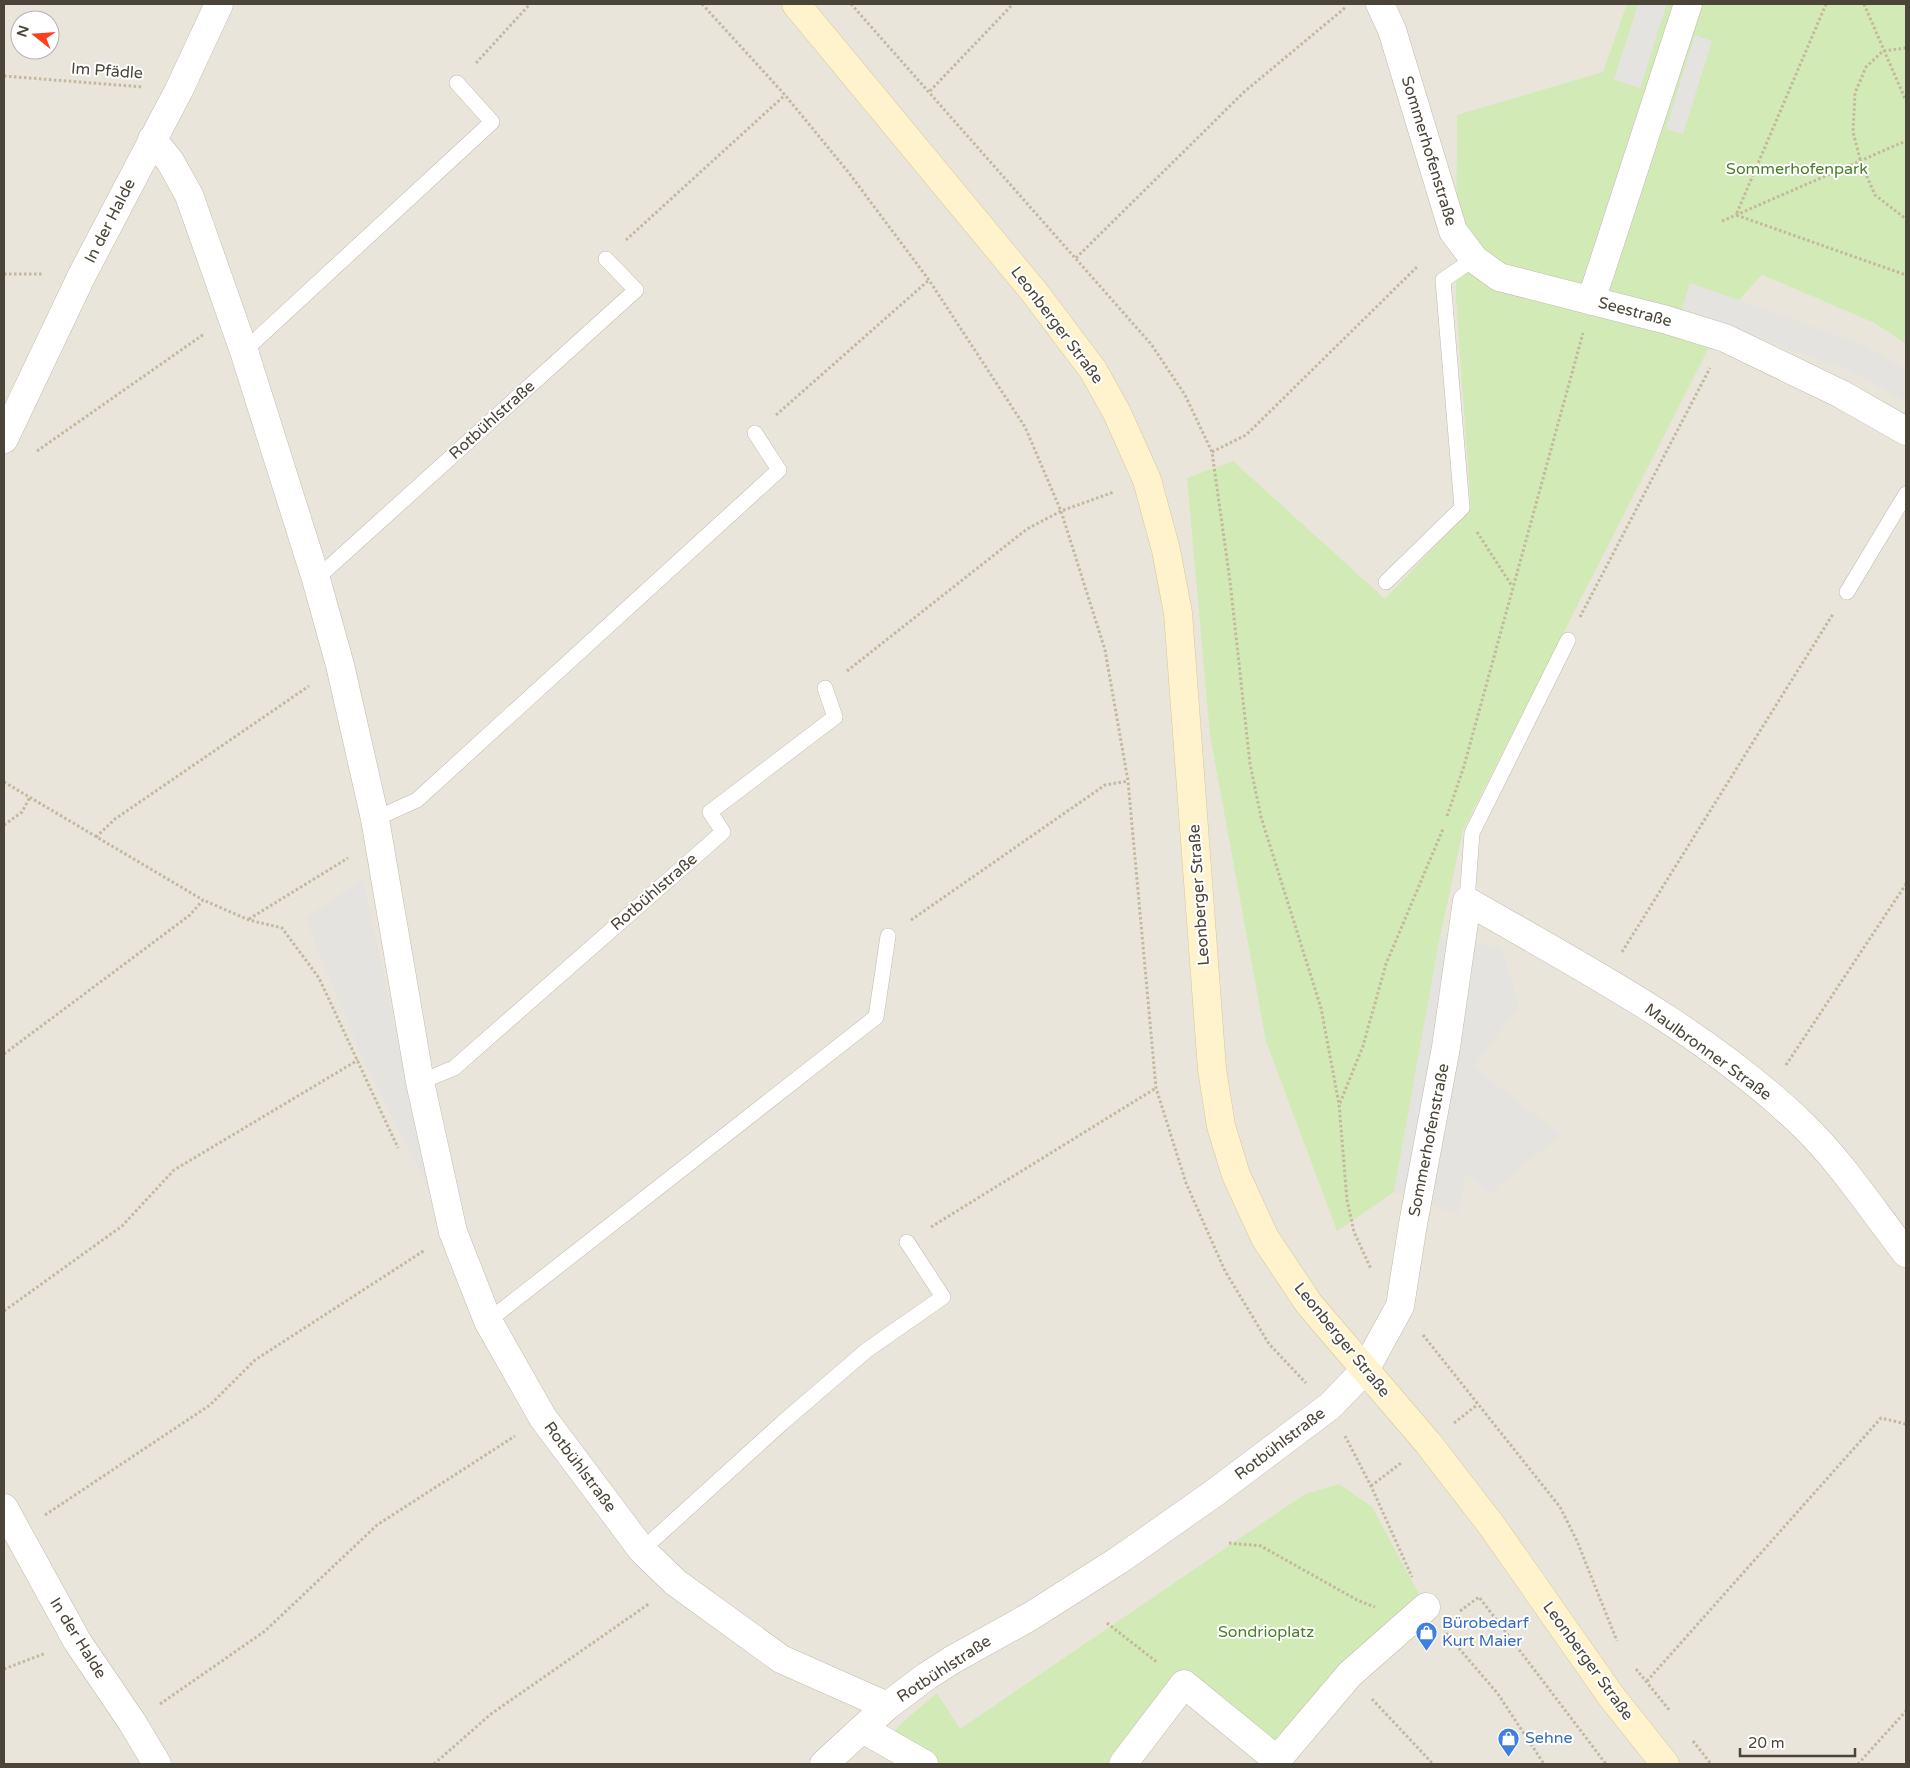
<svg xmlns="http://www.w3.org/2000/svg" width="1910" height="1768" font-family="'Varela Round',sans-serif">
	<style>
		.residential { fill: #eae5da; fill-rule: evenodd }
		.green { fill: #d2eab5 }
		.parking { fill: #e5e3e0 }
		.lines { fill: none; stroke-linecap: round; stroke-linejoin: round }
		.lane-casing { stroke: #c2bbae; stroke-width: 16 }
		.street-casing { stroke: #c2bbae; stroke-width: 29 }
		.secondary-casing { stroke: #d6c79b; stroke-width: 29 }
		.path { stroke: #c4b79f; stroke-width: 3; stroke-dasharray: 2.5 2.5; stroke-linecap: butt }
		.lane { stroke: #fff; stroke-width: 15 }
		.street { stroke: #fff; stroke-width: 28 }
		.secondary { stroke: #fff3cd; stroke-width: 28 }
		.labels { text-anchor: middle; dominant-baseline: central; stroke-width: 4; stroke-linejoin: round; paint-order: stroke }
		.street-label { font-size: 16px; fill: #4b4439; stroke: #fff }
		.park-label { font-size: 16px; fill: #4a7f2a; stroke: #fff }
		.shop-label { font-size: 16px; fill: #366cbe; stroke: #fff; text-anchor: start }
	</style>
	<rect width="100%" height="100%" fill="#f6f3ec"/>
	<path class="residential" d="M 4,4 L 1736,4 L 1725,316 L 1762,275 L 1874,323 L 1906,344 L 1906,1764 L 4,1764 ZM 20,20 L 50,20 L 50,50 L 20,50 Z"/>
	<path class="green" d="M 1627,4 L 1906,4 L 1906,344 L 1874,323 L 1762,275 L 1725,316 L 1463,830 L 1440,937 L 1394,1192 L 1337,1231 L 1266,1041 L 1210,735 L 1187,478 L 1233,461 L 1385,599 L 1471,508 L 1456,298 L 1457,115 L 1603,72 Z
		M 1339,1484 L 1372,1507 L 1426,1607 L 1277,1760 L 1184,1684 L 1123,1764 L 910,1764 L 878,1748 L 904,1721 L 937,1693 L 960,1729 L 1305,1494 Z"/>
	<path class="parking" d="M 1638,4 L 1667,4 L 1640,88 L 1614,80 Z
		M 1695,35 L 1712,41 L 1683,134 L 1666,129 Z
		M 1690,283 L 1864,345 L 1906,370 L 1906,402 L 1849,371 L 1682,309 Z
		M 363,879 L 431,1194 L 362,1058 L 305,918 Z
		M 1440,937 L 1502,948 L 1519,1007 L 1474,1067 L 1561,1135 L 1490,1193 L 1466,1174 L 1458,1214 L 1394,1192 Z"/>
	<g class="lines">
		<defs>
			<path id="lane" d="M 244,351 L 492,122 L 457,83
				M 316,579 L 636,290 L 606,259
				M 1386,582 L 1462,508 L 1443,280 L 1474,259
				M 1847,592 L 1906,494
				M 375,819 L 417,800 L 779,470 L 755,433
				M 1467,901 L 1472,833 L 1568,640
				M 420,1082 L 454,1068 L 723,832 L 710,812 L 835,717 L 825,688
				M 488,1321 L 876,1017 L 888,936
				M 642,1550 L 782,1423 L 867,1350 L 943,1297 L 907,1242"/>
			<path id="street" d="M 1380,4 L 1392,30 L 1453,231 L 1474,259 L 1499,277 L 1667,320 L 1725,338 L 1841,394 L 1906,431
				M 152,139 L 170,161 L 189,195 L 244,351 L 316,579 L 340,665 L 375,819 L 420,1082 L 453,1232 L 488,1321 L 543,1418 L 642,1550 L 675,1582 L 781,1659 L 887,1706
				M 1591,301 L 1688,4
				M 4,439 L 82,275 L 179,90 L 219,4
				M 4,1508 L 77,1641 L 132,1722 L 157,1764
				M 863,1729 L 924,1764
				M 824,1764 L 887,1706 L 927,1676 L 952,1660 L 1031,1616 L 1119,1560 L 1213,1494 L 1330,1406 L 1365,1370 L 1400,1306 L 1413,1224 L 1446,1047 L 1467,901 C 1583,968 1707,1032 1804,1126 C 1842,1163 1873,1211 1906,1253
				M 1123,1764 L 1184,1684 L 1277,1760 L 1350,1674 L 1426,1607"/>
			<path id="secondary" d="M 796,4 L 1035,293 L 1093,370 L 1117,413 L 1147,480 L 1166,550 L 1178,613 L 1212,1069 L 1221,1126 L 1236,1175 L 1265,1238 L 1309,1304 L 1428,1443 L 1492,1526 L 1611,1696 L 1665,1764"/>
		</defs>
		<use href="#lane" class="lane-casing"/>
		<use href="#street" class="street-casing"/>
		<use href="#secondary" class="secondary-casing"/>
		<path class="path" d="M 702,4 L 785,95 L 849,173 L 929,280 L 1025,427 L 1061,511 L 1105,650 L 1128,781 L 1156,1088 L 1186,1183 L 1225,1271 L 1269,1344 L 1306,1383
			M 851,4 L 1151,344 L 1185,395 L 1212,452 L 1230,581 L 1250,764 L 1261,817 L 1321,1008 L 1339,1104 L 1347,1200 L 1354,1232 L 1371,1269
			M 1826,4 L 1736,215 L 1906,275
			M 1864,4 L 1906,101
			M 1906,48 L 1883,51 L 1866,67 L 1855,93 L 1853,132 L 1861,163 L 1875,195 L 1906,219
			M 476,63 L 530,4
			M 4,76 L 143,87
			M 930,91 L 1013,4
			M 1722,221 L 1906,141
			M 626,240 L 785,95
			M 1076,258 L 1244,92 L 1346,7
			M 4,274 L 44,274
			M 776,415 L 929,280
			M 37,451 L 204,334
			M 1212,452 L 1246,435 L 1417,267
			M 1477,532 L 1512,586
			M 1580,617 L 1710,368
			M 847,671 L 1027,529 L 1061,511 L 1114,492
			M 4,782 L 203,900
			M 1447,816 L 1464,766 L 1583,333
			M 4,825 L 22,812 L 30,797
			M 96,837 L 115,819 L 309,686
			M 249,919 L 348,858
			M 911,920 L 1105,785 L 1128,781
			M 1622,952 L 1833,614
			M 4,1054 L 190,915 L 203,900 L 249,920 L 282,928 L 319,978 L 398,1148
			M 1786,1065 L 1906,884
			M 1340,1103 L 1363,1046 L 1386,964 L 1443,829
			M 931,1227 L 1156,1088
			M 4,1311 L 122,1226 L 174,1170 L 358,1060
			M 1423,1335 L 1560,1507 L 1577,1541 L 1617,1641
			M 1454,1423 L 1477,1405
			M 1345,1436 L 1371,1486 L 1412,1577
			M 1371,1486 L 1401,1463
			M 45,1515 L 210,1405 L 255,1360 L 425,1250
			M 1229,1543 L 1261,1546 L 1357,1600 L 1375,1607
			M 1460,1611 L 1479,1597 L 1606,1764
			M 1107,1623 L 1158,1663
			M 1446,1633 L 1498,1694 L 1544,1764
			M 4,1669 L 46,1653
			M 1636,1669 L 1670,1711
			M 1647,1681 L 1881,1418 L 1906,1424
			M 1372,1699 L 1433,1764
			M 160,1704 L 265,1631 L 377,1525 L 515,1436
			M 1693,1741 L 1711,1764
			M 434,1764 L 491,1714 L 650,1603
			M 1858,1764 L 1906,1711"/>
		<use href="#lane" class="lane"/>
		<use href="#street" class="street"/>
		<use href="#secondary" class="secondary"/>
	</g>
	<defs>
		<symbol id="shop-pin" viewBox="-11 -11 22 30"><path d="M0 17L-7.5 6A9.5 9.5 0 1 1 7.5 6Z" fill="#3f7fe0" stroke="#fff"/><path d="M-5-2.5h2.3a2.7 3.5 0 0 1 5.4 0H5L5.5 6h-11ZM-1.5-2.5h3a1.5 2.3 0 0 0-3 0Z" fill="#fff"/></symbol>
	</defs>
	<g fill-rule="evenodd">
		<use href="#shop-pin" x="1414" y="1620" width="25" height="34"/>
		<use href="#shop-pin" x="1496" y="1726" width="25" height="34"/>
	</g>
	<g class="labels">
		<g class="street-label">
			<text transform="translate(107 71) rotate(4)">Im Pfädle</text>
			<text transform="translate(1429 151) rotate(73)">Sommerhofenstraße</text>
			<text transform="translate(110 221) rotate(-63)">In der Halde</text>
			<text transform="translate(1635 312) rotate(15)">Seestraße</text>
			<text transform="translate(1057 325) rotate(53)">Leonberger Straße</text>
			<text transform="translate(492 420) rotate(-42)">Rotbühlstraße</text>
			<text transform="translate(654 892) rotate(-41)">Rotbühlstraße</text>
			<text transform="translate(1199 895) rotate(-94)">Leonberger Straße</text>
			<text transform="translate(1708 1052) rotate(36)">Maulbronner Straße</text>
			<text transform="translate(1429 1140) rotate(-79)">Sommerhofenstraße</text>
			<text transform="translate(1342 1340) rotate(51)">Leonberger Straße</text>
			<text transform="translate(1280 1444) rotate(-37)">Rotbühlstraße</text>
			<text transform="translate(580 1467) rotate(53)">Rotbühlstraße</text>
			<text transform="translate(78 1638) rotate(58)">In der Halde</text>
			<text transform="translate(1588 1661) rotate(54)">Leonberger Straße</text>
			<text transform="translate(944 1669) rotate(-33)">Rotbühlstraße</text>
		</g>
		<g class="park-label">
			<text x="1797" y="169">Sommerhofenpark</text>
			<text x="1266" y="1632">Sondrioplatz</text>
		</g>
		<g class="shop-label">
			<text x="1442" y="1623">Bürobedarf<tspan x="1442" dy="18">Kurt Maier</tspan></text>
			<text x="1525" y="1738">Sehne</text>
		</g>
	</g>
	<rect width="1910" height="1768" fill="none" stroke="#4b4439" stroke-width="10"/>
	<g transform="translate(35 35) rotate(287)"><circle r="24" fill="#ffffff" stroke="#b7b4b0"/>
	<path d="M0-4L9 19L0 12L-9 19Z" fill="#fc3f1d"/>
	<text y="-8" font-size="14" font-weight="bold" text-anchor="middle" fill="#4b4439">N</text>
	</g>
	<path d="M1740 1748v8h115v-8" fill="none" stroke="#4b4439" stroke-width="2.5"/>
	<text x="1748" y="1748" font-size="15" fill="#4b4439" stroke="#ffffff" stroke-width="4" paint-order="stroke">20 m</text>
</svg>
